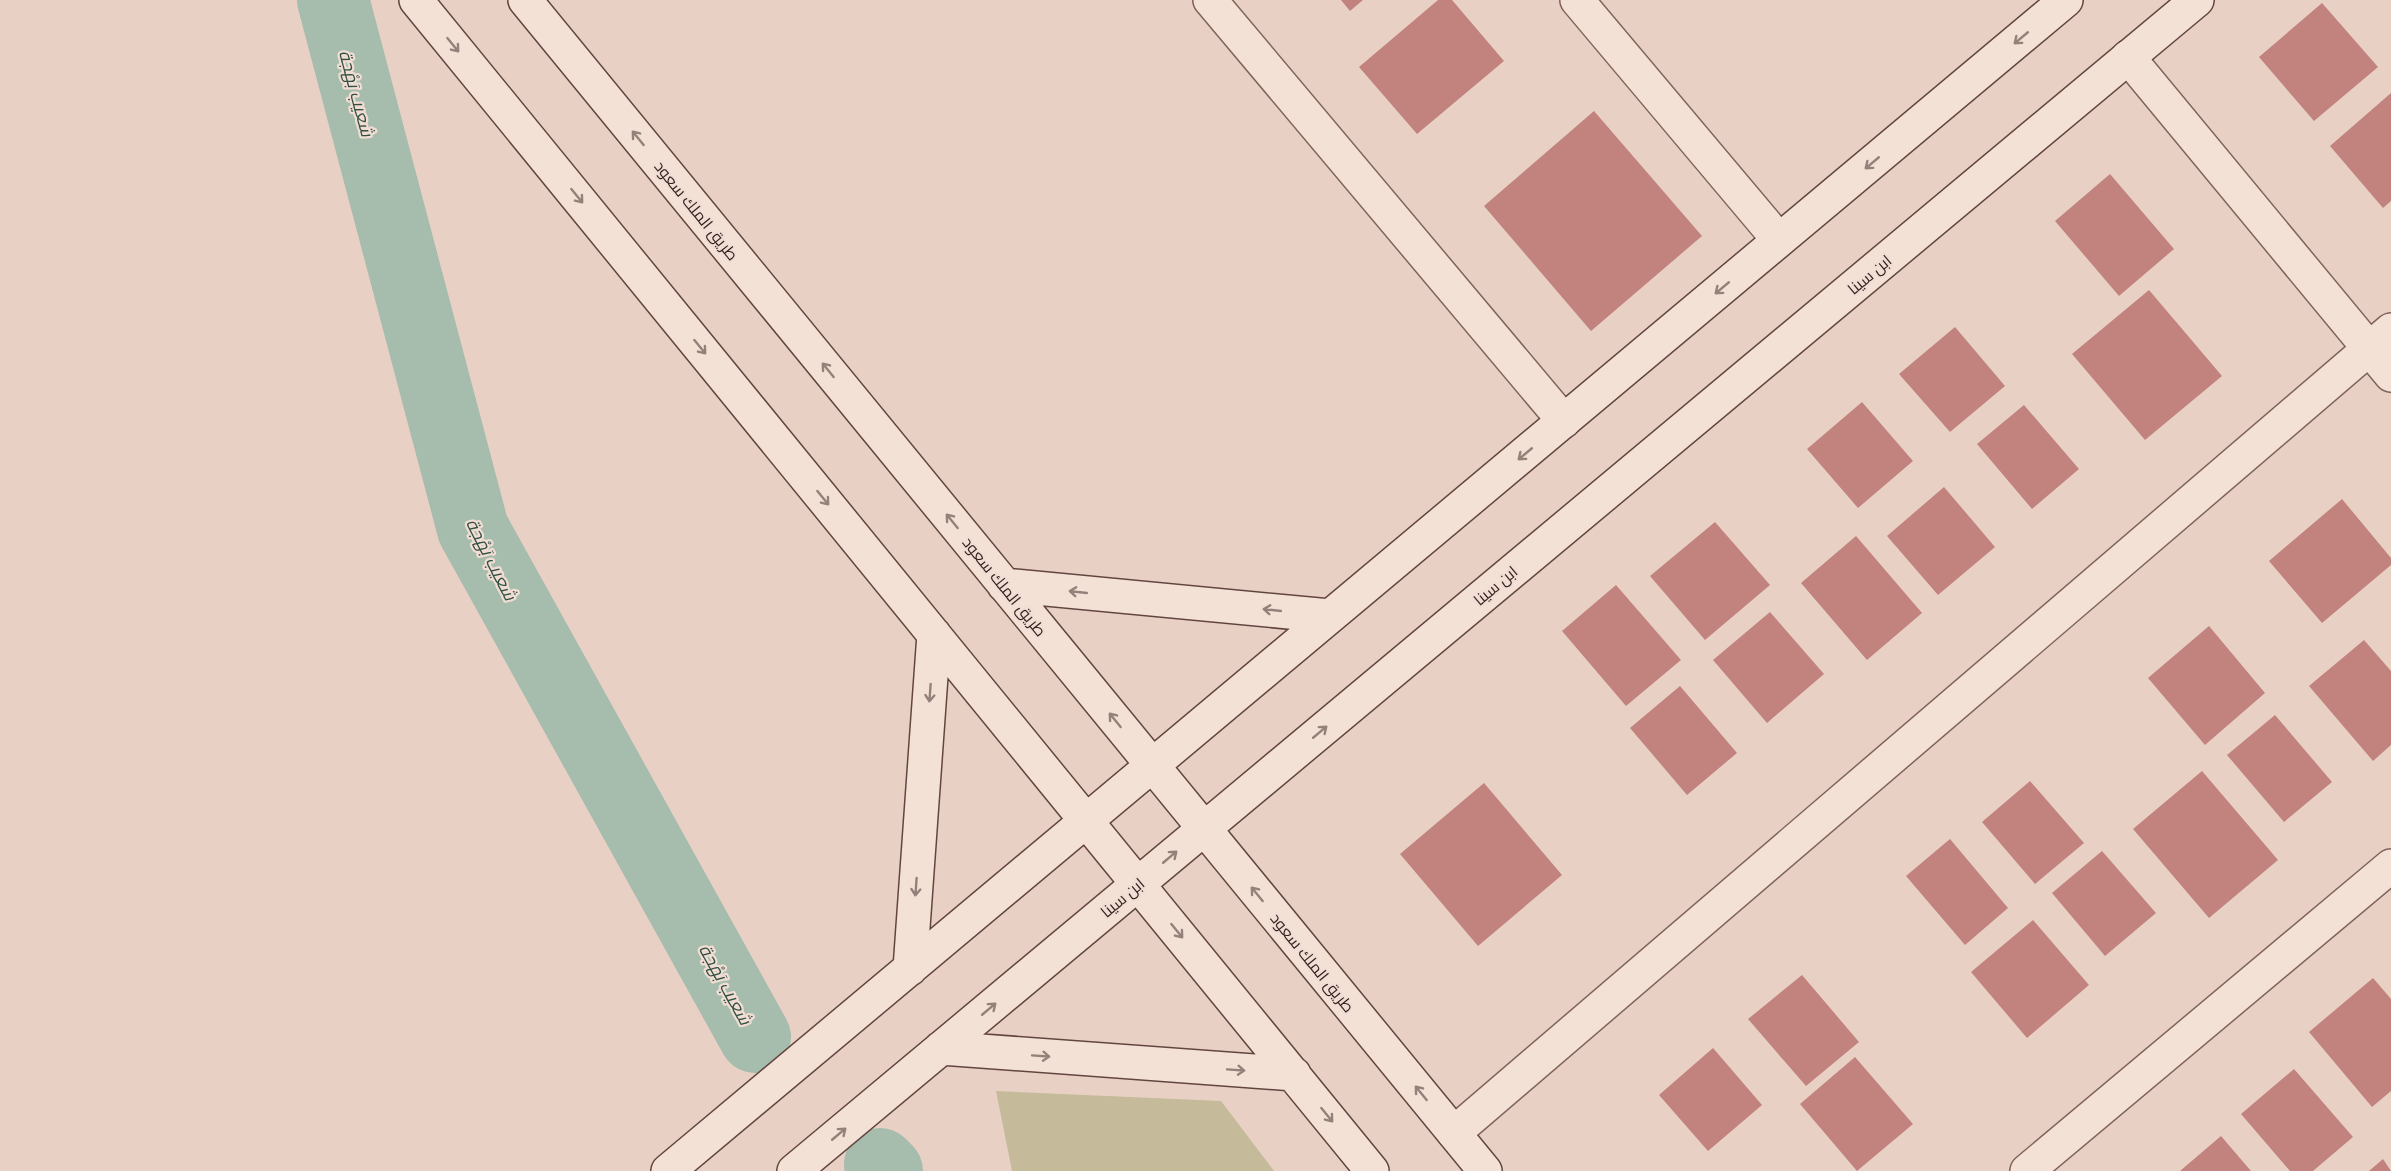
<svg xmlns="http://www.w3.org/2000/svg" width="2391" height="1171" font-family="'Playfair Display',Cairo,serif">
	<style>
		.green { fill: #c5ba9a }
		.lines { fill: none; stroke-linecap: round; stroke-linejoin: round }
		.river { stroke: #a6bcad; stroke-width: 72 }
		.building { fill: #c2827e }
		.street-casing { stroke: #81635d; stroke-width: 36 }
		.secondary-casing { stroke: #634540; stroke-width: 36 }
		.street { stroke: #f4e1d6; stroke-width: 33 }
		.secondary { stroke: #f4e1d6; stroke-width: 33 }
		.oneway { stroke: #94817a }
		.labels { text-anchor: middle; dominant-baseline: central; stroke-width: 4.5; stroke-linejoin: round; paint-order: stroke }
		.street-label { font-size: 16px; fill: #33211f; stroke: #f1ddd3 }
		.water-label { font-size: 18px; font-style: italic; fill: #305143; stroke: #f1ddd3 }
	</style>
	<rect width="100%" height="100%" fill="#e8d1c4"/>
	<path class="green" d="M 996,1091 L 1221,1101 L 1274,1171 L 1012,1171 Z"/>
	<g class="lines">
		<path class="river" d="M 333,0 L 473,529 L 755,1037
			M 880,1164 L 887,1171"/>
	</g>
	<path class="building" d="M 1341,0 L 1363,0 L 1350,11 Z
		M 1438,0 L 1452,0 L 1504,61 L 1417,134 L 1359,67 Z
		M 2322,3 L 2378,67 L 2314,121 L 2259,57 Z
		M 2391,93 L 2391,201 L 2383,208 L 2330,146 Z
		M 1594,111 L 1702,236 L 1591,331 L 1484,206 Z
		M 2110,174 L 2174,249 L 2119,296 L 2055,221 Z
		M 2149,290 L 2222,376 L 2145,440 L 2072,354 Z
		M 1955,327 L 2005,386 L 1950,432 L 1899,374 Z
		M 1862,402 L 1913,461 L 1858,508 L 1807,449 Z
		M 2024,405 L 2079,469 L 2032,509 L 1977,444 Z
		M 1944,487 L 1995,547 L 1938,595 L 1887,536 Z
		M 2342,499 L 2391,558 L 2391,565 L 2322,623 L 2269,561 Z
		M 1715,522 L 1770,585 L 1705,640 L 1650,576 Z
		M 1856,536 L 1922,613 L 1867,660 L 1801,583 Z
		M 1616,585 L 1681,660 L 1626,706 L 1562,631 Z
		M 1770,612 L 1824,674 L 1767,723 L 1713,660 Z
		M 2209,626 L 2265,693 L 2205,745 L 2148,678 Z
		M 2364,640 L 2391,671 L 2391,745 L 2373,761 L 2309,686 Z
		M 1680,686 L 1737,753 L 1687,795 L 1630,728 Z
		M 2275,715 L 2332,782 L 2284,822 L 2227,755 Z
		M 2202,771 L 2278,860 L 2209,918 L 2133,829 Z
		M 2030,781 L 2084,843 L 2035,884 L 1982,822 Z
		M 1484,783 L 1562,875 L 1478,946 L 1400,854 Z
		M 1950,839 L 2008,908 L 1965,945 L 1906,876 Z
		M 2102,851 L 2156,913 L 2105,956 L 2052,893 Z
		M 2033,920 L 2089,985 L 2027,1038 L 1971,972 Z
		M 1802,975 L 1859,1042 L 1806,1086 L 1748,1019 Z
		M 2373,978 L 2391,999 L 2391,1091 L 2372,1107 L 2309,1032 Z
		M 1713,1048 L 1762,1105 L 1708,1151 L 1659,1095 Z
		M 1855,1057 L 1913,1124 L 1857,1171 L 1800,1104 Z
		M 2294,1069 L 2353,1137 L 2313,1171 L 2290,1171 L 2241,1114 Z
		M 2221,1136 L 2251,1171 L 2180,1171 Z
		M 2383,1159 L 2391,1171 L 2369,1171 Z"/>
	<g class="lines">
		<defs>
			<path id="street" d="M 1210,0 L 1564,421
				M 1577,0 L 1779,240
				M 2128,57 L 2391,375
				M 1454,1133 L 2391,330
				M 2027,1171 L 2391,866"/>
			<path id="secondary" d="M 416,0 L 1372,1171
				M 525,0 L 1485,1171
				M 1004,585 L 1330,616
				M 910,969 L 934,634
				M 941,1048 L 1294,1074
				M 668,1171 L 2066,0
				M 794,1171 L 2197,0"/>
		</defs>
		<use href="#street" class="street-casing"/>
		<use href="#secondary" class="secondary-casing"/>
		<use href="#street" class="street"/>
		<use href="#secondary" class="secondary"/>
	</g>
	<defs><path id="oneway-shaft" d="M-6 0H5M1.5-3L5.5 0L1.5 3" fill="none" stroke-width="1.6" stroke-linecap="round" stroke-linejoin="round" transform="scale(1.5)"/></defs>
	<g class="oneway">
		<use href="#oneway-shaft" transform="translate(2021 38) rotate(140)"/>
		<use href="#oneway-shaft" transform="translate(453 45) rotate(51)"/>
		<use href="#oneway-shaft" transform="translate(638 138) rotate(-129)"/>
		<use href="#oneway-shaft" transform="translate(1872 163) rotate(140)"/>
		<use href="#oneway-shaft" transform="translate(577 196) rotate(51)"/>
		<use href="#oneway-shaft" transform="translate(1722 288) rotate(140)"/>
		<use href="#oneway-shaft" transform="translate(700 347) rotate(51)"/>
		<use href="#oneway-shaft" transform="translate(828 370) rotate(-129)"/>
		<use href="#oneway-shaft" transform="translate(1525 454) rotate(140)"/>
		<use href="#oneway-shaft" transform="translate(823 498) rotate(51)"/>
		<use href="#oneway-shaft" transform="translate(952 521) rotate(-129)"/>
		<use href="#oneway-shaft" transform="translate(1078 592) rotate(-174)"/>
		<use href="#oneway-shaft" transform="translate(1272 610) rotate(-174)"/>
		<use href="#oneway-shaft" transform="translate(930 693) rotate(94)"/>
		<use href="#oneway-shaft" transform="translate(1115 720) rotate(-129)"/>
		<use href="#oneway-shaft" transform="translate(1320 732) rotate(-40)"/>
		<use href="#oneway-shaft" transform="translate(1170 857) rotate(-40)"/>
		<use href="#oneway-shaft" transform="translate(916 887) rotate(94)"/>
		<use href="#oneway-shaft" transform="translate(1257 894) rotate(-129)"/>
		<use href="#oneway-shaft" transform="translate(1177 931) rotate(51)"/>
		<use href="#oneway-shaft" transform="translate(989 1009) rotate(-40)"/>
		<use href="#oneway-shaft" transform="translate(1041 1056) rotate(4)"/>
		<use href="#oneway-shaft" transform="translate(1236 1070) rotate(4)"/>
		<use href="#oneway-shaft" transform="translate(1421 1093) rotate(-129)"/>
		<use href="#oneway-shaft" transform="translate(1327 1115) rotate(51)"/>
		<use href="#oneway-shaft" transform="translate(839 1134) rotate(-40)"/>
	</g>
	<g class="labels">
		<g class="street-label">
			<text transform="translate(697 210) rotate(51)">طريق الملك سعود</text>
			<text transform="translate(1869 274) rotate(-40)">ابن سينا</text>
			<text transform="translate(1495 585) rotate(-40)">ابن سينا</text>
			<text transform="translate(1005 586) rotate(51)">طريق الملك سعود</text>
			<text transform="translate(1122 897) rotate(-40)">ابن سينا</text>
			<text transform="translate(1313 962) rotate(51)">طريق الملك سعود</text>
		</g>
		<g class="water-label">
			<text transform="translate(357 93) rotate(75)">شعيب بَهْجة</text>
			<text transform="translate(492 559) rotate(63)">شعيب بَهْجة</text>
			<text transform="translate(726 984) rotate(61)">شعيب بَهْجة</text>
		</g>
	</g>
</svg>
